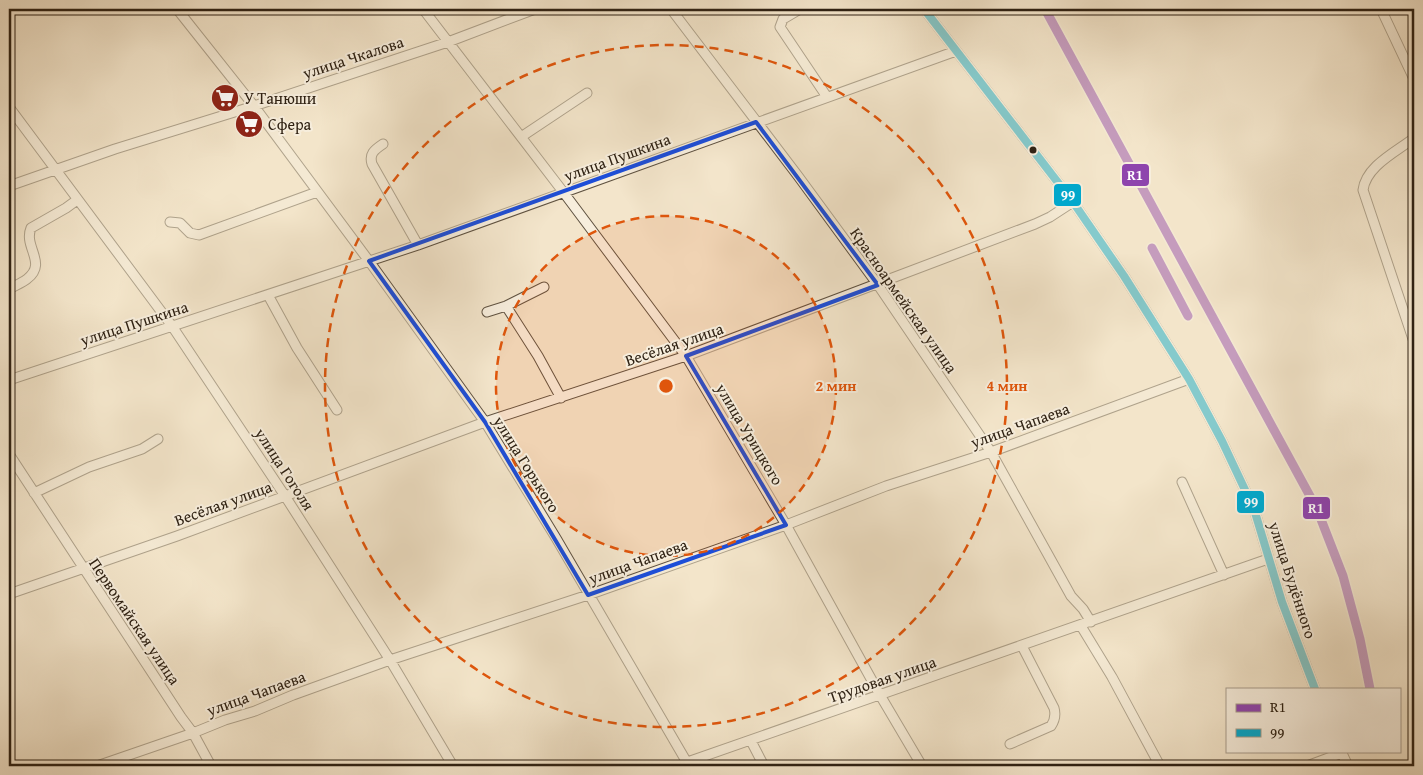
<svg xmlns="http://www.w3.org/2000/svg" width="1423" height="775" font-family="'Gentium Book Plus',serif">
	<style>
		.lines { fill: none; stroke-linecap: round; stroke-linejoin: round }
		.minor-casing { stroke: #5f5241; stroke-width: 11 }
		.minor { stroke: #f7eedd; stroke-width: 9 }
		.bus-1-casing { stroke: #f7eedd; stroke-width: 11 }
		.bus-1 { stroke: #00a9ce; stroke-width: 8 }
		.rail-1-casing { stroke: #f7eedd; stroke-width: 12 }
		.rail-1 { stroke: #8e44ad; stroke-width: 9 }
		.marked { fill: none; stroke: #1d4ed8; stroke-width: 4; stroke-linejoin: round }
		.ring { fill: none; stroke: #df560c; stroke-width: 2.5; stroke-dasharray: 9 6 }
		.bus-dot { fill: #2e2113; stroke: #f7eedd; stroke-width: 2 }
		.labels { text-anchor: middle; dominant-baseline: central; stroke-width: 4; stroke-linejoin: round; paint-order: stroke }
		.street-label { font-size: 16px; fill: #2e2113; stroke: #f7eedd }
		.poi-label { font-size: 16px; fill: #2e2113; stroke: #f7eedd; text-anchor: start }
		.centre { fill: #df560c; stroke: #f7eedd; stroke-width: 2.5 }
		.ring-label { font-size: 15px; text-anchor: middle; font-weight: bold; fill: #df560c; stroke: #f7eedd; stroke-width: 4; stroke-linejoin: round; paint-order: stroke }
		.line-badge { stroke: #f7eedd; stroke-width: 2 }
		.badge-label { font-size: 14px; text-anchor: middle; font-weight: bold; fill: #fff }
	</style>
	<rect width="100%" height="100%" fill="#f3e5cb"/>
	<filter id="stains"><feTurbulence type="fractalNoise" baseFrequency=".004" numOctaves="4"/><feColorMatrix values="0 0 0 0 .2 0 0 0 0 .09 0 0 0 0 .02 0 0 0 .5 -.17"/></filter>
	<radialGradient id="worn" r=".72"><stop offset=".6" stop-color="#630" stop-opacity="0"/><stop offset="1" stop-color="#630" stop-opacity=".3"/></radialGradient>
	<g class="lines">
		<defs>
			<path id="minor" d="M 177,9 L 254,106 L 369,261 L 485,422 L 556,538 L 689,766
				M 423,9 L 564,193 L 686,356 L 786,525 L 880,695 L 922,766
				M 671,9 L 798,176 L 878,285 L 991,452 L 1071,596 L 1083,609 L 1091,622
				M 800,9 L 783,19 L 780,27 L 827,97
				M 924,9 L 1073,202 L 1124,276 L 1189,379 L 1222,441 L 1254,509 L 1282,602 L 1315,689
				M 1381,9 L 1414,79
				M 9,107 L 172,326 L 285,496 L 390,660 L 453,766
				M 521,137 L 587,93
				M 1414,138 C 1396,152 1366,166 1363,190 L 1414,342
				M 383,144 C 374,150 369,154 372,164 L 418,245
				M 9,186 L 115,149 L 254,106 L 448,42 L 535,9
				M 170,222 L 180,223 L 190,233 L 199,235 L 317,192
				M 9,289 C 14,286 22,283 27,279 C 48,263 23,247 31,228 L 66,208 L 77,200
				M 268,295 L 297,348 L 337,410
				M 506,306 L 538,356 L 561,398
				M 487,312 L 506,306 L 544,287
				M 9,380 L 418,245 L 956,51
				M 9,454 L 181,717 L 193,733 L 211,766
				M 1182,482 L 1224,575
				M 34,493 L 89,467 L 142,449 L 158,439
				M 9,594 L 177,536 L 485,422 L 686,356 L 1035,224 L 1050,217 L 1073,202
				M 1081,626 L 1112,677 L 1160,766
				M 751,741 L 764,766
				M 1010,744 L 1051,726 C 1055,720 1056,715 1054,708 L 1022,646
				M 1341,751 L 1348,766
				M 97,766 L 193,733 L 225,720 L 255,711 L 293,695 L 390,660 L 588,595 L 786,525 L 886,486 L 991,452 L 1189,379
				M 676,766 L 1268,559
				M 1307,766 L 1342,753"/>
		</defs>
		<use href="#minor" class="minor-casing"/>
		<use href="#minor" class="minor"/>
		<defs>
			<path id="bus-1" d="M 924,9 L 1073,202 L 1124,276 L 1189,379 L 1222,441 L 1254,509 L 1282,602 L 1315,689"/>
		</defs>
		<use href="#bus-1" class="bus-1-casing"/>
		<use href="#bus-1" class="bus-1"/>
		<defs>
			<path id="rail-1" d="M 1045,9 L 1317,509 L 1343,576 L 1360,639 L 1370,689
				M 1152,248 L 1188,316"/>
		</defs>
		<use href="#rail-1" class="rail-1-casing"/>
		<use href="#rail-1" class="rail-1"/>
	</g>
	<path d="M0 0H1423V775H0ZM 756,122 L 878,285 L 686,356 L 786,525 L 588,595 L 485,422 L 369,261 Z" fill="#f3e5cb" fill-opacity=".55" fill-rule="evenodd"/>
	<path class="marked" d="M 756,122 L 878,285 L 686,356 L 786,525 L 588,595 L 485,422 L 369,261 Z"/>
	<circle cx="666" cy="386" r="170" fill="#df560c" fill-opacity=".12"/>
	<g class="ring">
		<circle cx="666" cy="386" r="170"/>
		<circle cx="666" cy="386" r="341"/>
	</g>
	<defs>
		<symbol id="supermarket-disc" viewBox="-11 -11 22 22"><circle r="9.5" fill="#8f2418" stroke="#f7eedd"/><path d="M-6-5.5h2.5l.6 2H6L4.5 2H-2.5L-4.4-4H-6ZM-1.5 3.2a1.3 1.3 0 1 0 .1 0ZM3 3.2a1.3 1.3 0 1 0 .1 0Z" fill="#fff"/></symbol>
	</defs>
	<g fill-rule="evenodd">
		<use href="#supermarket-disc" x="209" y="82" width="32" height="32"/>
		<use href="#supermarket-disc" x="233" y="108" width="32" height="32"/>
	</g>
	<circle class="bus-dot" cx="1033" cy="150" r="4.5"/>
	<g class="labels">
		<g class="street-label">
			<text transform="translate(353 57) rotate(-18)">улица Чкалова</text>
			<text transform="translate(617 157) rotate(-20)">улица Пушкина</text>
			<text transform="translate(904 300) rotate(55)">Красноармейская улица</text>
			<text transform="translate(134 323) rotate(-18)">улица Пушкина</text>
			<text transform="translate(674 344) rotate(-19)">Весёлая улица</text>
			<text transform="translate(1020 425) rotate(-20)">улица Чапаева</text>
			<text transform="translate(750 434) rotate(59)">улица Урицкого</text>
			<text transform="translate(527 464) rotate(58)">улица Горького</text>
			<text transform="translate(285 469) rotate(57)">улица Гоголя</text>
			<text transform="translate(223 503) rotate(-20)">Весёлая улица</text>
			<text transform="translate(638 561) rotate(-20)">улица Чапаева</text>
			<text transform="translate(1293 580) rotate(72)">улица Будённого</text>
			<text transform="translate(135 621) rotate(56)">Первомайская улица</text>
			<text transform="translate(882 679) rotate(-19)">Трудовая улица</text>
			<text transform="translate(256 693) rotate(-20)">улица Чапаева</text>
		</g>
		<g class="poi-label">
			<text x="244" y="98">У Танюши</text>
			<text x="268" y="124">Сфера</text>
		</g>
	</g>
	<circle cx="666" cy="386" r="8" class="centre"/>
	<g class="ring-label">
		<text x="836" y="391">2 мин</text>
		<text x="1007" y="391">4 мин</text>
	</g>
	<g class="line-badge">
		<rect x="1121" y="163" width="29" height="24" rx="5" fill="#8e44ad"/>
		<rect x="1053" y="183" width="29" height="24" rx="5" fill="#00a9ce"/>
		<rect x="1236" y="490" width="29" height="24" rx="5" fill="#00a9ce"/>
		<rect x="1302" y="496" width="29" height="24" rx="5" fill="#8e44ad"/>
	</g>
	<g class="badge-label">
		<text x="1135" y="180">R1</text>
		<text x="1068" y="200">99</text>
		<text x="1251" y="507">99</text>
		<text x="1316" y="513">R1</text>
	</g>
	<rect width="1423" height="775" fill="none" stroke="#f3e5cb" stroke-width="30"/>
	<rect x="10" y="10" width="1403" height="755" fill="none" stroke="#2e2113" stroke-width="2.5"/>
	<rect x="15" y="15" width="1393" height="745" fill="none" stroke="#2e2113"/>
	<rect x="1226" y="688" width="175" height="65" fill="#f7eedd" stroke="#a79c8c"/>
	<rect x="1236" y="704" width="25" height="8" fill="#8e44ad" stroke="#a79c8c"/>
	<text x="1270" y="712" font-size="15" fill="#2e2113">R1</text>
	<rect x="1236" y="729" width="25" height="8" fill="#00a9ce" stroke="#a79c8c"/>
	<text x="1270" y="738" font-size="15" fill="#2e2113">99</text>
	<rect width="100%" height="100%" filter="url(#stains)"/>
	<rect width="100%" height="100%" fill="url(#worn)"/>
</svg>
